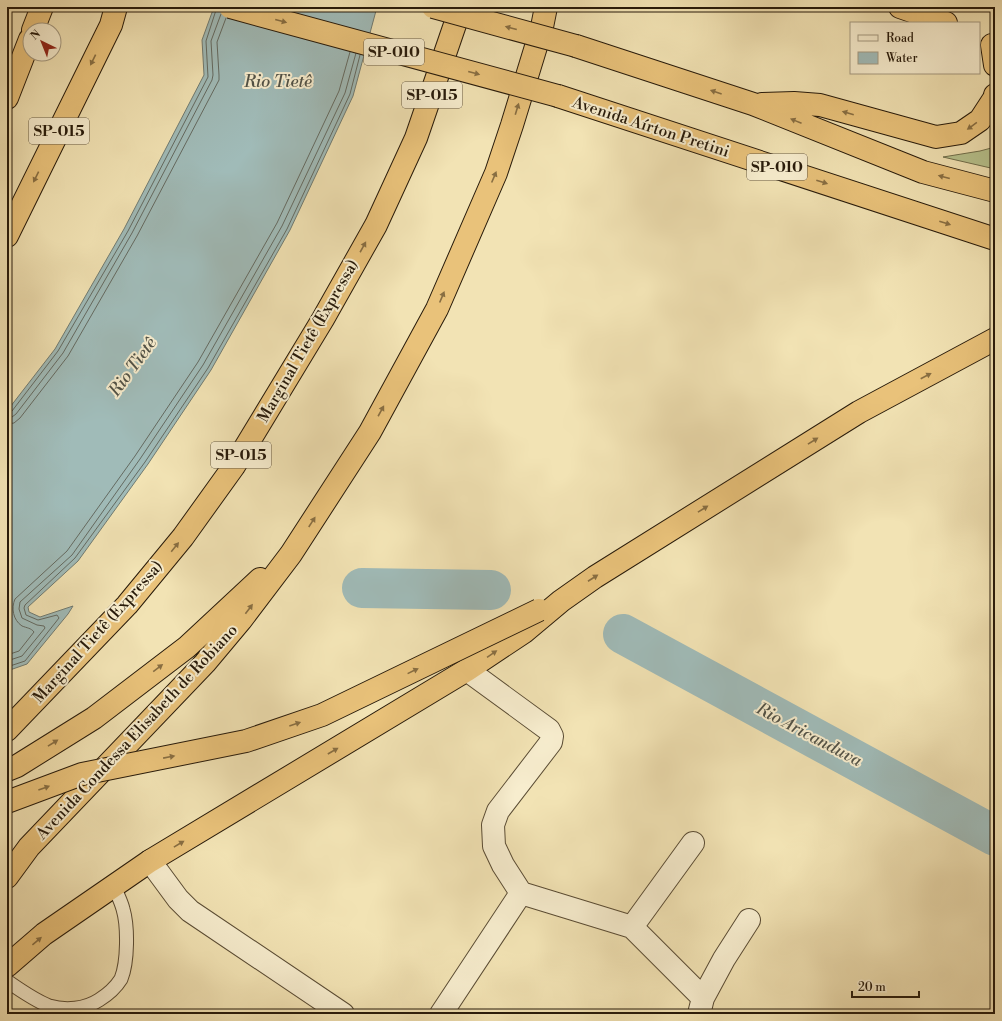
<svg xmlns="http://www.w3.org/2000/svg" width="1002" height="1021" font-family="'Libre Bodoni',serif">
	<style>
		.green { fill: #b8c48f; stroke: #706f4c }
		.water { fill: #a0bbb8; stroke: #707b72 }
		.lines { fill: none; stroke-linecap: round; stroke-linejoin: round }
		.shore { stroke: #646a61; stroke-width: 1 }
		.river { stroke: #a0bbb8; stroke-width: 40 }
		.lane-casing { stroke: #5a4c34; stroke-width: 15 }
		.street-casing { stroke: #5a4c34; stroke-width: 24 }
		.highway-casing { stroke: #271a0a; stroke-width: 24 }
		.lane { stroke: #f7edce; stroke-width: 13 }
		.street { stroke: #f7edce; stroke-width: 22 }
		.highway { stroke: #e9c27a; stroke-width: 22 }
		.highway-bridge-casing { stroke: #271a0a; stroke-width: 24; stroke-linecap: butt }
		.highway-bridge { stroke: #e9c27a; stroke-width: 22 }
		.oneway { fill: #886e42 }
		.labels { text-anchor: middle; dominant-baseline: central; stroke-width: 4; stroke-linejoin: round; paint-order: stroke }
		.shield { fill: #f7edce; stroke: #655945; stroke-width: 1 }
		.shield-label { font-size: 15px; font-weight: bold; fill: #271a0a }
		.street-label { font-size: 16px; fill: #271a0a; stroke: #f7edce }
		.water-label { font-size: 17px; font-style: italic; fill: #515247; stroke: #f7edce }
	</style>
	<rect width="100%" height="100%" fill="#f2e3b4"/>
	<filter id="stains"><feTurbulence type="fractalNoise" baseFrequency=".005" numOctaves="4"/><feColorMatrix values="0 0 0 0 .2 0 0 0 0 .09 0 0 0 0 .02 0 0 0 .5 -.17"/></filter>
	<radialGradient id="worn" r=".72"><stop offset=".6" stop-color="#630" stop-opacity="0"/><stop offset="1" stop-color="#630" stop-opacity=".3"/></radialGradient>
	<path class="green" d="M 995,147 L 995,169 L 943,157 L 980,151 Z"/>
	<path class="water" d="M 214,7 L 377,7 L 353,96 L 290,230 L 211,370 L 148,464 L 78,561 L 28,607 L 29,612 L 40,617 L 73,606 L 68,614 L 27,664 L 7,671 L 7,411 L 55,349 L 124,229 L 204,75 L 202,40 Z"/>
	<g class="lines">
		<path class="shore" d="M 7,413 L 12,411 L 58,351 L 128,231 L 208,77 L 206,41 L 217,7
			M 7,418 L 12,417 L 16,414 L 63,353 L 132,233 L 212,80 L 213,75 L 211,41 L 221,14
			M 7,424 L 14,423 L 20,418 L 68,356 L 137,236 L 219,80 L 219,75 L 217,42 L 226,18
			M 7,655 L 19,651 L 34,632 C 31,628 27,628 22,626 C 13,620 11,608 15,599 L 67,551 L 135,456 L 198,362 L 277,223 L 339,91 L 350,52
			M 7,661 L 22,656 L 45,628 L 44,626 L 37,625 L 22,618 L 19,609 L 20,602 L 72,555 L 140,459 L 203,365 L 282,226 L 345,93 L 356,53
			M 7,667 L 25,661 L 59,618 L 57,615 L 38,620 L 26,615 L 24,608 L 25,605 L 75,558 L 145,462 L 208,368 L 287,229 L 350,94 L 360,55"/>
		<path class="river" d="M 362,588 L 491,590
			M 623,634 L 995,836"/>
		<defs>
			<path id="lane" d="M 7,981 C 20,990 34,1000 49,1006 C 66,1011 85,1009 99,1000 C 107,995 116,987 121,979 C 128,962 128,926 123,909 C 121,901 117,894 114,886"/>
			<path id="street" d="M 467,670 L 549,730 L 552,736 L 551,742 L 498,811 L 493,825 L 494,846 L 503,865 L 521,893 L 632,927 L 703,998 L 699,1014
				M 150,861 L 178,899 L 190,911 L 343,1014
				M 632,927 L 693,843
				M 703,998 L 724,959 L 749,920
				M 441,1014 L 521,893"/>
			<path id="highway" d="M 900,7 L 946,23
				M 33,30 L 42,7
				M 992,45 L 995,65
				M 576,46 L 753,104 L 923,172 L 995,191
				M 558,96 L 995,239
				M 7,98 L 30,39
				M 762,104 L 794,103 L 820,105 L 936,137 L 961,133 L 980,120 L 995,97 L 995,95
				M 7,236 L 111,25 L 116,7
				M 7,730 L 127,605 L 183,537 L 234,466 L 323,319 L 376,225 L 416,138 L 461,7
				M 7,770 L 17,766 L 94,718 L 187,647 L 260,579
				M 7,877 L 29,847 L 205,663 L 241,620 L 291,554 L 370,432 L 437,309 L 496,173 L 512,125 L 542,27 L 546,7
				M 7,966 L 44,934 L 150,861 L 467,670 L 524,632 L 561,601 L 595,577 L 859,412 L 995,339"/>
		</defs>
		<use href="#lane" class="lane-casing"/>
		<use href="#street" class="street-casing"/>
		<use href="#highway" class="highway-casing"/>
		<use href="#lane" class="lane"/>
		<use href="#street" class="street"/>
		<use href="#highway" class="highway"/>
		<defs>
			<path id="highway-bridge" d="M 230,7 L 558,96
				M 433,7 L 576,46
				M 7,802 L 82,774 L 246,741 L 322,715 L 539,610"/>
		</defs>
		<use href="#highway-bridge" class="highway-bridge-casing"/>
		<use href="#highway-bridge" class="highway-bridge"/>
	</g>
	<defs><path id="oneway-solid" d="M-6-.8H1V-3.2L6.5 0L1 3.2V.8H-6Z"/></defs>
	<g class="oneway">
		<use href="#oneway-solid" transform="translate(281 21) rotate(15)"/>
		<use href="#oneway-solid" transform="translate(511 28) rotate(-165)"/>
		<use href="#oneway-solid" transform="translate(93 60) rotate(116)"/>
		<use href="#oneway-solid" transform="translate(474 73) rotate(15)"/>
		<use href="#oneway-solid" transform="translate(716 92) rotate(-161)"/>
		<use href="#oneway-solid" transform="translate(517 109) rotate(-73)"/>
		<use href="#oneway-solid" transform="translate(848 113) rotate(-164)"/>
		<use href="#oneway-solid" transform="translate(796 121) rotate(-158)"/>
		<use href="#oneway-solid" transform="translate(972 126) rotate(144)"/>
		<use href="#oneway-solid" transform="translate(36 177) rotate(116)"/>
		<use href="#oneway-solid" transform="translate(494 177) rotate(-67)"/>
		<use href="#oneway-solid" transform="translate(944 177) rotate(-165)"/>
		<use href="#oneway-solid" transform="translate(822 182) rotate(18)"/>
		<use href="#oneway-solid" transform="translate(945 223) rotate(18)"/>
		<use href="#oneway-solid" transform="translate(363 247) rotate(-61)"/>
		<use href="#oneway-solid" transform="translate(442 297) rotate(-67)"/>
		<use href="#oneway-solid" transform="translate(926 376) rotate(-28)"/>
		<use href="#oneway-solid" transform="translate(381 411) rotate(-61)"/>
		<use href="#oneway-solid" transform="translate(813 441) rotate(-32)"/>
		<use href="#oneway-solid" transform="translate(703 509) rotate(-32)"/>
		<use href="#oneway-solid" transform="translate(312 522) rotate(-57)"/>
		<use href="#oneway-solid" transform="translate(175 547) rotate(-51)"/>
		<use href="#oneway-solid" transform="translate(593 578) rotate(-33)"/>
		<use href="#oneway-solid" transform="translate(249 609) rotate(-53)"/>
		<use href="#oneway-solid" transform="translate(492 654) rotate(-34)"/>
		<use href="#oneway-solid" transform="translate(158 668) rotate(-37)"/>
		<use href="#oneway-solid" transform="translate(413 671) rotate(-26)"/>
		<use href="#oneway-solid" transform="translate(295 724) rotate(-19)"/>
		<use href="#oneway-solid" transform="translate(53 743) rotate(-32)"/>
		<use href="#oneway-solid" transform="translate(333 751) rotate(-30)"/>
		<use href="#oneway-solid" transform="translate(169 757) rotate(-11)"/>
		<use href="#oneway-solid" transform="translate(44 788) rotate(-20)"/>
		<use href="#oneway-solid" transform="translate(179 844) rotate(-31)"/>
		<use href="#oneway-solid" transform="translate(37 941) rotate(-40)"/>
	</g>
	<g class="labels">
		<g class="shield">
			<rect x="364" y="39" width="60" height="26" rx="3"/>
			<rect x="402" y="82" width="60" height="26" rx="3"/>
			<rect x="29" y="118" width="60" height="26" rx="3"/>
			<rect x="747" y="154" width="60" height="26" rx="3"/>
			<rect x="211" y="442" width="60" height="26" rx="3"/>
		</g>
		<g class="shield-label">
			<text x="394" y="52">SP-010</text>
			<text x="432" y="95">SP-015</text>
			<text x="59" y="131">SP-015</text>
			<text x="777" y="167">SP-010</text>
			<text x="241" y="455">SP-015</text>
		</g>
		<g class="street-label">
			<text transform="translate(651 127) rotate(18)">Avenida Aírton Pretini</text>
			<text transform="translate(308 341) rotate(-60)">Marginal Tietê (Expressa)</text>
			<text transform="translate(98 632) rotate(-48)">Marginal Tietê (Expressa)</text>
			<text transform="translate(137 732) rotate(-47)">Avenida Condessa Elisabeth de Robiano</text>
		</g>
		<g class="water-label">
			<text x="278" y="82">Rio Tietê</text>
			<text transform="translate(133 367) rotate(-54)">Rio Tietê</text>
			<text transform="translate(809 735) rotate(28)">Rio Aricanduva</text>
		</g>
	</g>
	<rect width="1002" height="1021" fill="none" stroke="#f2e3b4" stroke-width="24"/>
	<rect x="8" y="8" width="986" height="1005" fill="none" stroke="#271a0a" stroke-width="2"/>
	<rect x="12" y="12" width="978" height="997" fill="none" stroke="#271a0a"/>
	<rect x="850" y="22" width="130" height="52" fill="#f7edce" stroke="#a49980"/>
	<rect x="858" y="35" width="20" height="6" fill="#f7edce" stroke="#a49980"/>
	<text x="886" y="42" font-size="12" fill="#271a0a">Road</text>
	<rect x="858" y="52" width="20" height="12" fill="#a0bbb8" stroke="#a49980"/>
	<text x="886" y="62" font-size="12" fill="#271a0a">Water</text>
	<g transform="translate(42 42) rotate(317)"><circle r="19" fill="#f7edce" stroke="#a49980"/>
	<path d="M0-3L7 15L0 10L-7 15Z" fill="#8f2418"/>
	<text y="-6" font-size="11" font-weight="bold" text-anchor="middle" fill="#271a0a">N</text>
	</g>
	<path d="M852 991v6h67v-6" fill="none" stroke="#271a0a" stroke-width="2"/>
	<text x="858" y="991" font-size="12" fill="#271a0a" stroke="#f7edce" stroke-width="3" paint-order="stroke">20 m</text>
	<rect width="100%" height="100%" filter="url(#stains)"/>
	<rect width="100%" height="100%" fill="url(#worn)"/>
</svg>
